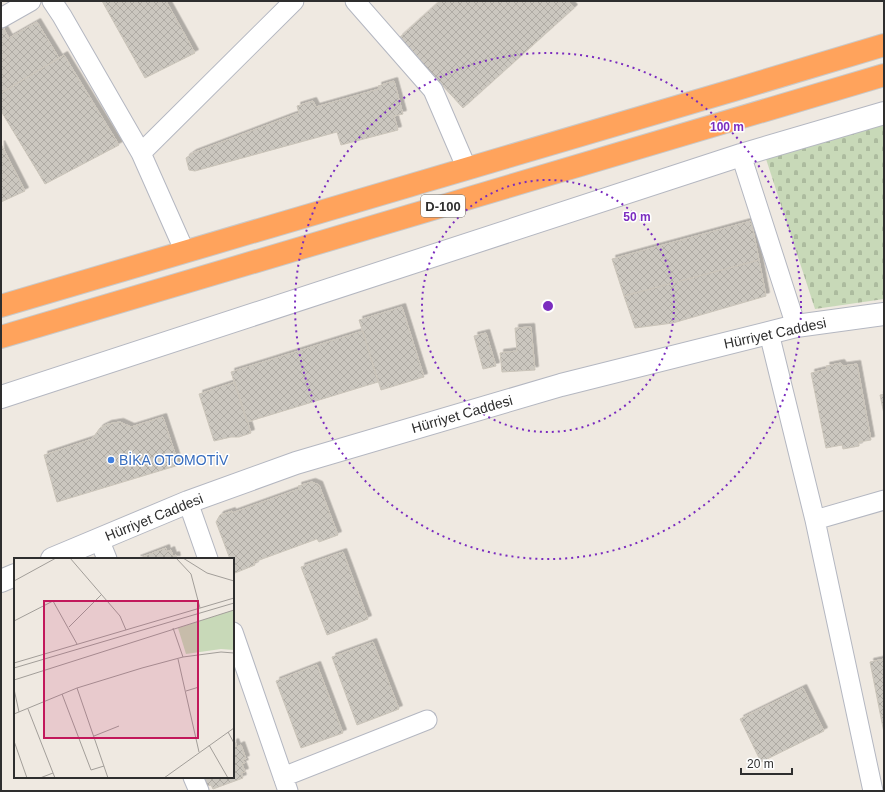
<svg xmlns="http://www.w3.org/2000/svg" width="885" height="792" font-family="Helvetica,sans-serif">
	<style>
		.cemetery { fill: url(#cemetery-stones) }
		.building { fill: url(#building-cross-hatch); stroke: #cbc5ba; filter: url(#shadow) }
		.lines { fill: none; stroke-linecap: round; stroke-linejoin: round }
		.street-casing { stroke: #b4b7c1; stroke-width: 21 }
		.secondary-casing { stroke: #b4b7c1; stroke-width: 24 }
		.highway-casing { stroke: #c9c9c9; stroke-width: 24 }
		.street { stroke: #fff; stroke-width: 19 }
		.secondary { stroke: #fff; stroke-width: 22 }
		.highway { stroke: #ffa35c; stroke-width: 22 }
		.ring { fill: none; stroke: #7b2cbf; stroke-width: 2; stroke-dasharray: 2 4 }
		.shop-dot { fill: #3f7fe0; stroke: #fff; stroke-width: 1.5 }
		.labels { text-anchor: middle; dominant-baseline: central; stroke-width: 3; stroke-linejoin: round; paint-order: stroke }
		.shield { fill: #fff; stroke: #6d6d6d; stroke-width: 1 }
		.shield-label { font-size: 13px; font-weight: bold; fill: #2e2e2e }
		.street-label { font-size: 14px; fill: #2e2e2e; stroke: #fff }
		.shop-label { font-size: 14px; fill: #366cbe; stroke: #fff; text-anchor: start }
		.inset-road { fill: none; stroke: #a29e99; stroke-width: 1 }
		.view { fill: #c2185b; fill-opacity: 0.15; stroke: #c2185b; stroke-width: 2 }
		.inset-edge { fill: none; stroke: #2e2e2e; stroke-width: 2 }
		.centre { fill: #7b2cbf; stroke: #fff; stroke-width: 2 }
		.ring-label { font-size: 12px; text-anchor: middle; font-weight: bold; fill: #7b2cbf; stroke: #fff; stroke-width: 3; stroke-linejoin: round; paint-order: stroke }
	</style>
	<defs>
		<pattern id="cemetery-stones" width="16" height="16" patternUnits="userSpaceOnUse"><rect width="16" height="16" fill="#c8d9b8"/><path d="M2 7V4a2 2 0 0 1 4 0v3zM10 15v-3a2 2 0 0 1 4 0v3z" fill="#acbb9e"/></pattern>
		<pattern id="building-cross-hatch" width="8" height="8" patternUnits="userSpaceOnUse"><rect width="8" height="8" fill="#cbc7bf"/><path d="M0 0l8 8M0 8l8-8" fill="none" stroke="#afaba4"/></pattern>
		<filter id="shadow"><feDropShadow dx="3.5" dy="-3.5" stdDeviation="0" flood-color="#0004"/></filter>
	</defs>
	<rect width="100%" height="100%" fill="#efe9e1"/>
	<path class="cemetery" d="M 884,121 L 884,299 L 815,309 L 766,159 Z"/>
	<path class="building" d="M 102,1 L 166,1 L 195,53 L 145,78 Z
		M 440,1 L 568,1 L 574,8 L 463,108 L 399,38 Z
		M 37,22 L 59,58 L 1,93 L 1,24 L 9,38 Z
		M 64,55 L 119,145 L 45,184 L 1,111 L 1,93 Z
		M 394,81 L 403,114 L 394,116 L 398,130 L 341,145 L 337,132 L 195,171 L 189,170 L 186,158 L 193,153 L 299,113 L 297,106 L 313,101 L 316,107 L 379,89 L 378,86 Z
		M 1,144 L 25,191 L 1,202 Z
		M 751,221 L 759,260 L 624,296 L 612,259 Z
		M 759,260 L 766,296 L 673,323 L 635,328 L 624,296 Z
		M 402,307 L 424,377 L 381,390 L 359,320 Z
		M 531,327 L 535,370 L 502,372 L 500,353 L 517,351 L 515,328 Z
		M 363,331 L 378,382 L 247,422 L 231,372 Z
		M 486,333 L 496,366 L 483,369 L 474,336 Z
		M 841,363 L 843,366 L 857,364 L 871,440 L 859,442 L 859,446 L 843,449 L 842,445 L 826,448 L 811,373 L 827,369 L 826,366 Z
		M 235,382 L 251,433 L 239,437 L 231,437 L 214,441 L 199,394 Z
		M 884,394 L 884,414 L 880,395 Z
		M 163,417 L 179,465 L 57,502 L 44,455 L 92,439 L 100,428 L 108,424 L 120,422 L 131,427 Z
		M 312,482 L 319,485 L 338,535 L 319,542 L 317,539 L 254,562 L 255,565 L 235,573 L 233,568 L 233,559 L 230,559 L 216,522 L 220,515 L 232,511 L 232,513 L 299,489 L 298,486 Z
		M 166,548 L 167,552 L 171,550 L 173,556 L 176,555 L 177,559 L 137,559 Z
		M 343,552 L 368,619 L 327,635 L 301,567 Z
		M 373,642 L 399,709 L 357,725 L 332,657 Z
		M 884,659 L 884,733 L 870,662 Z
		M 317,665 L 343,733 L 301,748 L 276,681 Z
		M 803,688 L 824,731 L 761,762 L 740,719 Z
		M 235,742 L 237,747 L 241,745 L 246,759 L 243,760 L 245,763 L 242,764 L 245,772 L 241,773 L 243,778 L 213,789 L 211,785 L 207,786 L 204,778 L 202,779 L 201,777 L 233,777 L 233,743 Z"/>
	<g class="lines">
		<defs>
			<path id="street" d="M 52,1 L 62,16 L 141,153 L 185,252
				M 355,1 L 433,90 L 467,169
				M 1,18 L 31,1
				M 141,153 L 294,1
				M 741,155 L 796,326
				M 769,333 L 815,520 L 873,791
				M 188,502 L 208,559
				M 815,520 L 884,500
				M 99,539 L 107,559
				M 233,632 L 288,791
				M 193,777 L 199,791
				M 283,777 L 427,720"/>
			<path id="secondary" d="M 1,397 L 741,155 L 884,113
				M 52,559 L 188,502 L 296,463 L 561,385 L 796,326 L 884,314
				M 1,581 L 15,575"/>
			<path id="highway" d="M 1,306 L 734,90 L 884,45
				M 1,337 L 884,75"/>
		</defs>
		<use href="#street" class="street-casing"/>
		<use href="#secondary" class="secondary-casing"/>
		<use href="#highway" class="highway-casing"/>
		<use href="#street" class="street"/>
		<use href="#secondary" class="secondary"/>
		<use href="#highway" class="highway"/>
	</g>
	<g class="ring">
		<circle cx="548" cy="306" r="126"/>
		<circle cx="548" cy="306" r="253"/>
	</g>
	<circle class="shop-dot" cx="111" cy="460" r="4"/>
	<g class="labels">
		<rect class="shield" x="421" y="195" width="44" height="22" rx="3"/>
		<g class="shield-label">
			<text x="443" y="206">D-100</text>
		</g>
		<g class="street-label">
			<text transform="translate(775 333) rotate(-12)">Hürriyet Caddesi</text>
			<text transform="translate(462 414) rotate(-16)">Hürriyet Caddesi</text>
			<text transform="translate(154 517) rotate(-22)">Hürriyet Caddesi</text>
		</g>
		<g class="shop-label">
			<text x="119" y="460">BİKA OTOMOTİV</text>
		</g>
	</g>
	<g transform="translate(14 558)">
		<rect width="220" height="220" fill="#efe9e1"/>
		<path d="M 220,52 L 220,92 L 207,91 L 172,96 L 164,70 Z" fill="#c8d9b8"/>
		<path class="inset-road" d="M 56,0 L 106,58 L 112,72M 162,0 L 177,16 L 186,50M 169,0 L 193,15 L 220,23M 0,23 L 42,0M 0,63 L 39,43 L 63,86M 55,69 L 87,37M 159,70 L 169,99M 164,101 L 185,194M 0,105 L 220,40M 0,110 L 220,45M 0,122 L 220,52M 63,130 L 94,220M 0,131 L 5,154M 172,133 L 185,129M 48,136 L 77,212 L 90,208M 14,151 L 41,220M 0,156 L 63,130 L 128,110 L 169,99 L 207,94 L 220,95M 214,174 L 220,185M 80,178 L 105,168M 0,183 L 13,220M 195,187 L 214,220M 26,220 L 39,215M 150,220 L 220,170"/>
		<path class="view" d="M 30,43 L 184,43 L 184,180 L 30,180 Z"/>
		<rect width="220" height="220" class="inset-edge"/>
	</g>
	<circle cx="548" cy="306" r="6" class="centre"/>
	<g class="ring-label">
		<text x="727" y="131">100 m</text>
		<text x="637" y="221">50 m</text>
	</g>
	<rect width="885" height="792" fill="none" stroke="#2e2e2e" stroke-width="4"/>
	<path d="M741 768v6h51v-6" fill="none" stroke="#2e2e2e" stroke-width="2"/>
	<text x="747" y="768" font-size="12" fill="#2e2e2e" stroke="#ffffff" stroke-width="3" paint-order="stroke">20 m</text>
</svg>
